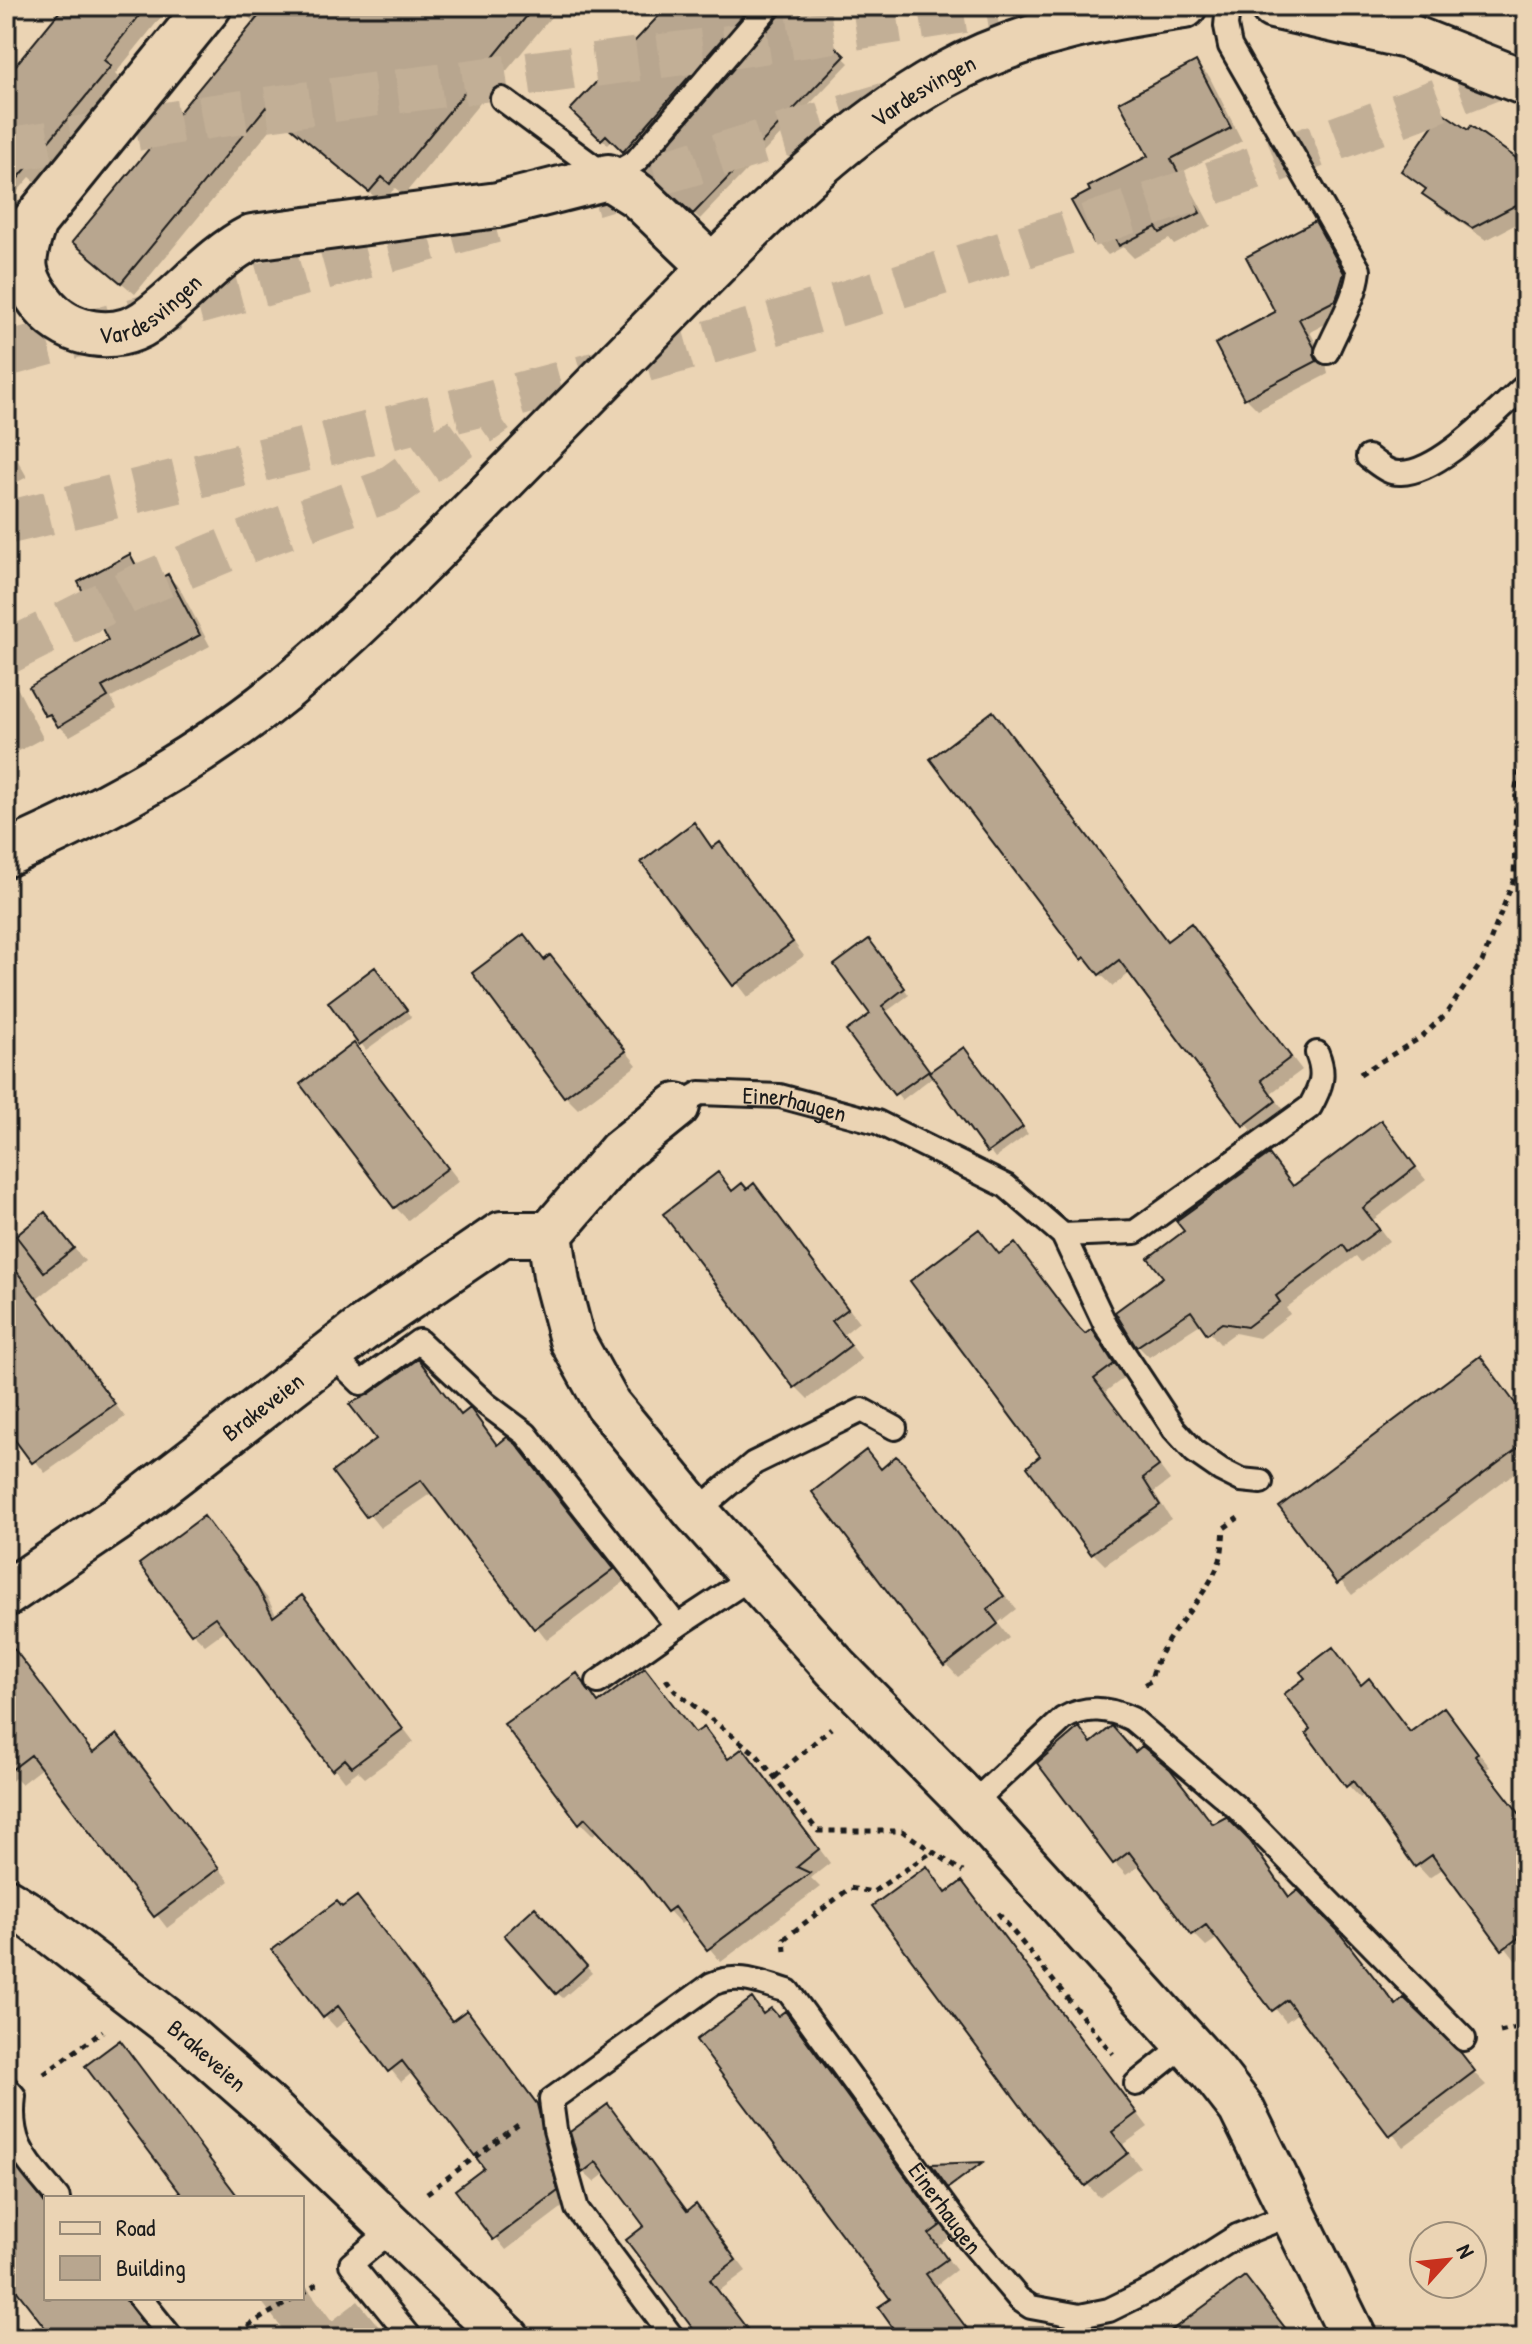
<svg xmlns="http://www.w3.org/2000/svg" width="1532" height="2344" font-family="'Patrick Hand',sans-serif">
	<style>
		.shadow { fill: #0003 }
		.building { fill: #b8a68f; stroke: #1c1c1c; stroke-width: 2 }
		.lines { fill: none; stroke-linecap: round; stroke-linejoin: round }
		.primary-tunnel { stroke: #c2af96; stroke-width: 44; stroke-dasharray: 44 22; stroke-linecap: butt }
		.service-casing { stroke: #1c1c1c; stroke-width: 28 }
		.minor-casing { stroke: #1c1c1c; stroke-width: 50 }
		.path { stroke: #1c1c1c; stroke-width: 5; stroke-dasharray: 6 6; stroke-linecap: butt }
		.service { stroke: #ebd4b4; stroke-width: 22 }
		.minor { stroke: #ebd4b4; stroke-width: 44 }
		.labels { text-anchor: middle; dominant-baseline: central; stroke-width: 6; stroke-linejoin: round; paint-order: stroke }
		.street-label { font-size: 24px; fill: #1c1c1c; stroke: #ebd4b4 }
	</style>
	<rect width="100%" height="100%" fill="#ebd4b4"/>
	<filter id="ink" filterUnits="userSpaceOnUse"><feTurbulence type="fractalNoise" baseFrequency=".0125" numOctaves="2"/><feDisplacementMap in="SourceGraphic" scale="16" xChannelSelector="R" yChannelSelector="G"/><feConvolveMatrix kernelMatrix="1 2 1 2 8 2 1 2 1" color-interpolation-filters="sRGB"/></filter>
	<g filter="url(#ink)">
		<path class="shadow" d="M 68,6 L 170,6 L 115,74 L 122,81 L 37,183 L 30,177 L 17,192 L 6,182 L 6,81 Z
			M 236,6 L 560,6 L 404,195 L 395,188 L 382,203 L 280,118 L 135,294 L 87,254 L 255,23 Z
			M 671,6 L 761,6 L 631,157 L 613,140 L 608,145 L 573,110 Z
			M 784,6 L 790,6 L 849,63 L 700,219 L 648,171 L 781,16 Z
			M 1196,64 L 1209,76 L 1242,141 L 1182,172 L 1211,226 L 1174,245 L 1169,239 L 1134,258 L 1123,247 L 1108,255 L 1096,242 L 1074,201 L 1151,157 Z
			M 1526,167 L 1526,219 L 1486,240 L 1438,207 L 1425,194 L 1427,191 L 1404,171 Z
			M 1314,224 L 1327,236 L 1356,287 L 1348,312 L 1310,332 L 1326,362 L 1328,374 L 1258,410 L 1246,398 Z
			M 6,440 L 27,477 L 6,488 Z
			M 6,510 L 18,531 L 6,537 Z
			M 129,557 L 150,586 L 168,577 L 179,587 L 210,646 L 111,698 L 117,709 L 70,736 L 47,715 L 111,641 Z
			M 6,666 L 43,738 L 6,758 Z
			M 993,713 L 1169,942 L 1191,925 L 1302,1070 L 1271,1093 L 1287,1114 L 1257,1137 L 1130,973 L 1113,986 L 1084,959 L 933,759 Z
			M 693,825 L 714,849 L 720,845 L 732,858 L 804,956 L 748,997 L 644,862 Z
			M 524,936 L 545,961 L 550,957 L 562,970 L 637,1065 L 578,1109 L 565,1096 Z
			M 874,948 L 909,995 L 886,1012 L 931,1073 L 970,1055 L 1028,1134 L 995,1158 L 934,1076 L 902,1100 L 849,1032 L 873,1014 Z
			M 381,976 L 411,1017 L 366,1050 L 330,1002 Z
			M 354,1046 L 459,1181 L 408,1220 L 395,1207 Z
			M 1380,1123 L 1426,1180 L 1373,1220 L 1389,1241 L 1361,1262 L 1356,1256 L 1286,1308 L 1290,1314 L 1259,1338 L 1235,1333 L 1220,1344 L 1202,1323 L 1149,1357 L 1138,1346 L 1187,1231 L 1268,1156 L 1295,1187 Z
			M 717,1175 L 733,1192 L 747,1191 L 754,1186 L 767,1199 L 859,1322 L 843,1335 L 862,1359 L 808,1399 L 796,1387 Z
			M 45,1215 L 85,1261 L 37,1299 L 125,1417 L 45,1473 L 6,1424 L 6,1247 Z
			M 979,1232 L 1001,1256 L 1015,1245 L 1086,1336 L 1092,1332 L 1104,1344 L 1125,1377 L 1105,1392 L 1170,1480 L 1154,1492 L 1171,1519 L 1105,1565 L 1093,1553 L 1043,1456 Z
			M 1480,1358 L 1526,1417 L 1526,1464 L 1352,1595 L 1282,1507 Z
			M 418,1362 L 462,1416 L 470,1411 L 499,1446 L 515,1446 L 528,1459 L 624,1582 L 547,1640 L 433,1492 L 380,1528 L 335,1472 L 379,1439 L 370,1396 Z
			M 866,1452 L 883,1470 L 909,1472 L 1016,1609 L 998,1623 L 1009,1638 L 958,1677 L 946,1664 Z
			M 204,1518 L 268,1599 L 277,1617 L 302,1598 L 314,1610 L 414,1742 L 365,1778 L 358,1771 L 345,1781 L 227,1629 L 205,1645 L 193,1633 L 142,1565 Z
			M 1333,1650 L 1363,1686 L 1369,1681 L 1382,1694 L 1412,1733 L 1444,1710 L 1490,1767 L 1486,1769 L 1526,1821 L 1526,1954 L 1516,1961 L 1444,1868 L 1429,1878 L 1417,1865 L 1365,1794 L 1360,1798 L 1348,1785 L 1313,1730 L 1308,1679 Z
			M 20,1659 L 94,1754 L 117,1737 L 129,1749 L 229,1881 L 167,1928 L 43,1767 L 21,1784 L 15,1778 L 6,1786 L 6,1670 Z
			M 645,1670 L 697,1734 L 703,1730 L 730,1760 L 743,1751 L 755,1763 L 830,1863 L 811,1878 L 820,1887 L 721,1962 L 686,1920 L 681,1924 L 669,1911 L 599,1830 L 593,1835 L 580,1822 L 577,1676 L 600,1704 Z
			M 1112,1728 L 1214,1826 L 1226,1820 L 1262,1856 L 1291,1897 L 1298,1893 L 1349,1945 L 1397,2006 L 1404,2001 L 1486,2085 L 1403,2147 L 1299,2012 L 1286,2022 L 1218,1938 L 1206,1946 L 1194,1934 L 1141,1865 L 1126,1875 L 1114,1862 L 1079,1730 L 1092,1744 Z
			M 927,1868 L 949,1894 L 962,1884 L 975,1897 L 1148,2127 L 1123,2145 L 1140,2167 L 1099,2197 L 1087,2184 Z
			M 357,1899 L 453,2023 L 467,2012 L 548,2117 L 568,2203 L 506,2250 L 458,2191 L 487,2168 L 413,2072 L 401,2082 L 349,2018 L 336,2028 L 325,2016 L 343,1909 Z
			M 535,1910 L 592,1973 L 563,1998 L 557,1993 Z
			M 752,2001 L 765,2015 L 779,2018 L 785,2014 L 796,2024 L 950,2237 L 938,2246 L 956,2270 L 935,2286 L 974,2338 L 886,2338 L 897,2330 L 893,2299 Z
			M 120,2042 L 130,2053 L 240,2198 L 186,2198 Z
			M 607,2106 L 689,2212 L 696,2207 L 706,2218 L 746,2271 L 719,2291 L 754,2338 L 702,2338 L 647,2226 L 607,2172 L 594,2182 L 583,2172 L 572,2133 Z
			M 6,2141 L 30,2185 L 46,2205 L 46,2298 L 125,2298 L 155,2338 L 55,2338 L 6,2273 Z
			M 302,2281 L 332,2321 L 358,2301 L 388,2338 L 289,2338 L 259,2298 L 302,2298 Z
			M 1526,2283 L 1526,2302 L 1517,2290 Z"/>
		<path class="building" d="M 64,6 L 147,6 L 104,60 L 111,66 L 6,193 L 6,77 Z
			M 267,6 L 535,6 L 390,184 L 382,177 L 369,192 L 266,107 L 121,283 L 72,242 Z
			M 668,6 L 751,6 L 623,152 L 606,135 L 601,140 L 570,110 Z
			M 783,6 L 793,6 L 845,56 L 693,214 L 645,171 L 780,15 Z
			M 1196,61 L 1231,128 L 1171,159 L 1200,213 L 1160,233 L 1156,227 L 1119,246 L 1113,233 L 1094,243 L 1071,201 L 1090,191 L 1088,187 L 1148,156 L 1119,102 Z
			M 1442,112 L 1468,130 L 1471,126 L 1526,165 L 1526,200 L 1472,228 L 1422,194 L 1426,189 L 1401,171 Z
			M 1315,221 L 1344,273 L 1336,300 L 1299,319 L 1314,347 L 1317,361 L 1244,399 L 1215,344 L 1275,312 L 1246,257 Z
			M 130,554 L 147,586 L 168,574 L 200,635 L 102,687 L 108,697 L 58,727 L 50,714 L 45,716 L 29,687 L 108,640 L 78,582 Z
			M 993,711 L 1167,941 L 1191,923 L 1291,1057 L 1261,1080 L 1276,1101 L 1243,1126 L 1119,960 L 1099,975 L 1085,957 L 1082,960 L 930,759 Z
			M 694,822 L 712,848 L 720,842 L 793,942 L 733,986 L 641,862 Z
			M 524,934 L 544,960 L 550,955 L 626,1051 L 564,1097 L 472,973 Z
			M 869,939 L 905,988 L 882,1006 L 929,1070 L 894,1095 L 846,1031 L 870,1014 L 834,965 Z
			M 375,967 L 407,1010 L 359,1045 L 328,1002 Z
			M 354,1043 L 448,1168 L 394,1208 L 300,1084 Z
			M 964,1047 L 1023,1127 L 987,1153 L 929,1072 Z
			M 1381,1120 L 1416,1167 L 1363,1208 L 1379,1229 L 1348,1252 L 1343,1245 L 1276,1296 L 1280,1302 L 1247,1327 L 1222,1323 L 1207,1334 L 1191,1311 L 1136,1347 L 1115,1312 L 1163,1277 L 1148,1258 L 1184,1231 L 1176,1221 L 1269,1154 L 1293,1186 Z
			M 718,1172 L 732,1191 L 742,1183 L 747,1189 L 754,1183 L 848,1309 L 832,1321 L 851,1345 L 794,1388 L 663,1214 Z
			M 45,1212 L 74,1248 L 44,1272 L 16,1236 Z
			M 979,1229 L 999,1254 L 1015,1243 L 1080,1329 L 1085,1334 L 1092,1329 L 1114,1364 L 1094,1379 L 1159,1466 L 1143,1478 L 1160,1505 L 1091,1554 L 1027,1467 L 1040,1456 L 910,1281 Z
			M 6,1257 L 115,1404 L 32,1463 L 6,1428 Z
			M 1480,1356 L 1526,1418 L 1526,1442 L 1337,1584 L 1279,1507 Z
			M 418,1359 L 461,1415 L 470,1408 L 497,1445 L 507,1437 L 516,1444 L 614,1569 L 534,1629 L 421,1480 L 366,1517 L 332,1472 L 376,1439 L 349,1404 L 369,1394 Z
			M 866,1450 L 881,1469 L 896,1456 L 902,1461 L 1004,1596 L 987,1609 L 998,1624 L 944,1666 L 812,1492 Z
			M 204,1516 L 256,1585 L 273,1617 L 302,1595 L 403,1729 L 352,1767 L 345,1759 L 332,1770 L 215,1617 L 191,1634 L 139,1564 Z
			M 6,1638 L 93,1753 L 117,1734 L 219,1868 L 154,1917 L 31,1755 L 6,1774 Z
			M 1333,1647 L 1361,1685 L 1369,1678 L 1410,1732 L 1444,1707 L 1478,1753 L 1475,1756 L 1526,1822 L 1526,1932 L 1502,1950 L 1432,1855 L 1415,1867 L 1353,1781 L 1346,1787 L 1306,1733 L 1310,1729 L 1284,1694 L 1305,1678 L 1300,1672 Z
			M 645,1668 L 695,1733 L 704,1727 L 728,1759 L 743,1748 L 819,1849 L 797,1867 L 810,1873 L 707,1950 L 674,1907 L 667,1912 L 641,1878 L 585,1818 L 579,1824 L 504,1724 L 577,1673 L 598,1703 Z
			M 1112,1726 L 1135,1752 L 1142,1746 L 1170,1769 L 1213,1824 L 1226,1817 L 1250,1841 L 1289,1897 L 1298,1890 L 1337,1930 L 1396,2005 L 1404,1998 L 1461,2053 L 1475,2071 L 1389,2136 L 1287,2000 L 1272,2011 L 1206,1925 L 1192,1935 L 1129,1852 L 1113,1864 L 1037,1763 L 1079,1727 L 1091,1743 Z
			M 927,1866 L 946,1893 L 962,1881 L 1137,2113 L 1112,2132 L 1128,2153 L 1085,2186 L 1034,2124 L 872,1906 Z
			M 357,1896 L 452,2021 L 467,2010 L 537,2104 L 558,2191 L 493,2240 L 455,2190 L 484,2168 L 402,2061 L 388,2072 L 338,2006 L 323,2018 L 272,1950 L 337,1901 L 342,1907 Z
			M 535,1907 L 587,1966 L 556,1994 L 504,1935 Z
			M 752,1998 L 763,2014 L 771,2008 L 778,2016 L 785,2011 L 941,2225 L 929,2234 L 947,2259 L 926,2274 L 974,2338 L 900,2338 L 878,2307 L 890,2299 L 696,2040 Z
			M 120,2040 L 239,2198 L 184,2198 L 85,2066 Z
			M 608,2104 L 687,2211 L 696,2204 L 736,2260 L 710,2280 L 754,2338 L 700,2338 L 626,2240 L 644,2226 L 596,2162 L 582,2173 L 570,2132 Z
			M 6,2150 L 46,2205 L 46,2298 L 124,2298 L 154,2338 L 53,2338 L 6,2277 Z
			M 983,2162 L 948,2188 L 931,2164 Z
			M 1245,2276 L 1293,2338 L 1161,2338 Z"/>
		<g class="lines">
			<path class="primary-tunnel" d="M 6,150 L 214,116 L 736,46 L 996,6
				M 592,194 L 897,101
				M 6,355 L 510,217
				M 6,523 C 267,459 528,396 786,320 C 1036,247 1284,162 1526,66
				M 6,653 L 137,587 L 255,538 L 386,491 L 497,412"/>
			<defs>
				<g id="service">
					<path d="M 1228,6 L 1226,26 L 1230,46 L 1359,270 C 1356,299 1338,325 1327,352"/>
					<path d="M 502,99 L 608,177 L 636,161 L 769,6"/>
					<path d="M 1368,457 C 1378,464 1388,474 1401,473 C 1441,472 1496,411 1526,385"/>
					<path id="s1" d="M 677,1106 L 700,1093 L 780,1096 L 877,1122 L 1006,1186 L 1063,1235 L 1106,1326 L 1174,1429 L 1195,1452 L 1221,1470 L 1241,1480 L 1261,1482"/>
					<path d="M 1063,1235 L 1135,1232 L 1310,1107 C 1321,1087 1326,1075 1317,1053"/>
					<path d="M 331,1354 L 361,1383 L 419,1341 L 486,1404 L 526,1434 L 677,1626 L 753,1576"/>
					<path d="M 696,1512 L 754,1463 L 862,1410 L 895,1428"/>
					<path d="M 598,1682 L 677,1626"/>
					<path d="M 971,1805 L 1063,1719 C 1086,1705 1109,1708 1132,1719 L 1236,1807 L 1464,2039"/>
					<path d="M 1136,2084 L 1187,2043"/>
					<path d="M 6,2087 L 14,2096 C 8,2147 28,2161 58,2198"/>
					<path d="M 394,2228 L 351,2264 L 411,2338"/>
					<path d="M 140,2298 L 172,2338"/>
					<path id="s2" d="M 673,2338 L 577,2209 L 555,2130 L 551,2100 L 712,1984 C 739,1972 760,1983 788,1991 L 969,2240 L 1019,2299 L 1031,2307 L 1080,2316 L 1109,2310 L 1160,2285 L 1237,2236 L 1294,2213"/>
				</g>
				<g id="minor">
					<path id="s3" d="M 209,6 L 34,222 C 21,260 18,273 45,307 C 69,336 115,343 146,322 C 184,295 211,258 252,237 L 498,205 L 608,177 L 638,196 L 712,267"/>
					<path d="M 1273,6 L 1407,36 L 1526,83"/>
					<path id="s4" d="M 6,854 C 105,811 203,756 286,688 C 353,633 414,570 475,509 C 542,440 610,371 678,302 C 758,221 842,132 943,76 C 1019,34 1099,18 1184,6"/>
					<path d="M 677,1106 L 620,1152 L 550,1234 L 557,1283 L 572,1340 L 608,1405 L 696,1512 L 836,1668 L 971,1805 L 1213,2072 L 1241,2108 L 1354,2338"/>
					<path id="s5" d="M 6,1594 L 118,1518 L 361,1330 L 502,1234 L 550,1234"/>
					<path id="s6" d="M 6,1901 L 32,1917 L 184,2034 L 266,2106 L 507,2338"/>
				</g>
			</defs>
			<use href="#service" class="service-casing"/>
			<use href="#minor" class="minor-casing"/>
			<path class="path" d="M 1360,1074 L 1420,1038 L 1445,1015 L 1482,962 L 1514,879 L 1516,787 L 1526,738
				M 666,1679 L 675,1691 L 756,1754 L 818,1831 L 902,1831 L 963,1872
				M 1145,1684 L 1151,1681 C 1159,1635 1205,1604 1220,1560 C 1223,1550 1223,1538 1224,1528 L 1238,1518
				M 775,1777 L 831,1728
				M 998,1913 L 1113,2054
				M 785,1951 L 784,1939 L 850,1888 L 873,1892 L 933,1851
				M 1500,2032 L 1526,2026
				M 44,2074 L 103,2031
				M 427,2193 L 518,2125
				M 302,2294 L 319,2283
				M 227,2338 L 295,2298"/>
			<use href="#service" class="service"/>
			<use href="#minor" class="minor"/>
		</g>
	</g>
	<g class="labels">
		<g class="street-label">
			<text stroke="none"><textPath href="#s4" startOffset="1202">Vardesvingen</textPath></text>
			<text stroke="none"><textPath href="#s3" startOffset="490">Vardesvingen</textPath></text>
			<text stroke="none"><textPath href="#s1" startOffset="122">Einerhaugen</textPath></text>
			<text stroke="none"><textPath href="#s5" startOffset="318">Brakeveien</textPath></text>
			<text stroke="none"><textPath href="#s6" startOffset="254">Brakeveien</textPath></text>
			<text stroke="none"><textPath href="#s2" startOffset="818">Einerhaugen</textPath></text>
		</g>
	</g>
	<rect width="1532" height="2344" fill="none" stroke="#ebd4b4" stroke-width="32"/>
	<rect x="16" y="16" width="1500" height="2312" fill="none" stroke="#1c1c1c" stroke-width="3" filter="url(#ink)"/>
	<rect x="44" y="2196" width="260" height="104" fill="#ebd4b4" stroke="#988a77" stroke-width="2"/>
	<rect x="60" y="2222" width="40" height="12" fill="#ebd4b4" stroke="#988a77" stroke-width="2"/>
	<text x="116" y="2236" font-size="24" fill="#1c1c1c">Road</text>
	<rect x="60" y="2256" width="40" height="24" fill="#b8a68f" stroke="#988a77" stroke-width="2"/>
	<text x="116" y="2276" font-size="24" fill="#1c1c1c">Building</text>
	<g transform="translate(1448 2260) rotate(63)"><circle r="38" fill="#ebd4b4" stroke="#988a77" stroke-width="2"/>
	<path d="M0-6L14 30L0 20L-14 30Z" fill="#c8321e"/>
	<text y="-12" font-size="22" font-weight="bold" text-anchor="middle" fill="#1c1c1c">N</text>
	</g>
</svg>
